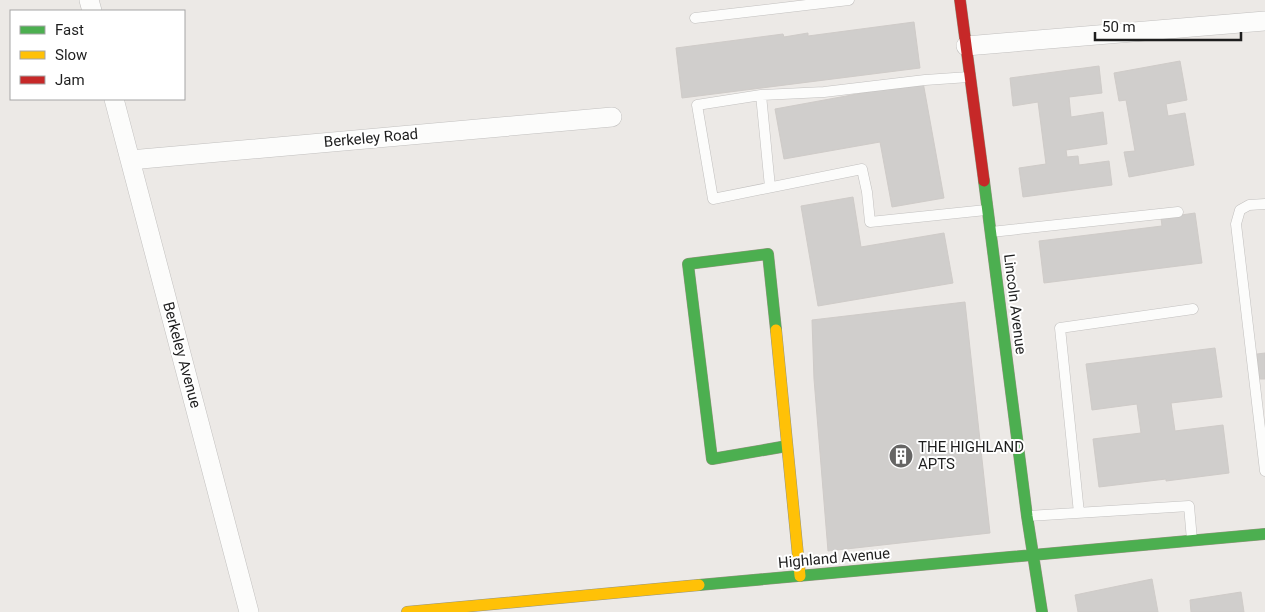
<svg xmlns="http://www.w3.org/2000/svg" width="1265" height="612" font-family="Roboto,sans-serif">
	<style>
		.building { fill: #d0cecc; stroke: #cfcbc8 }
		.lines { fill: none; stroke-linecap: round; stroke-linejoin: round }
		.lane-casing { stroke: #c2c0bf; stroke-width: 11 }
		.street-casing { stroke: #c2c0bf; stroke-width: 20 }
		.fast-casing { stroke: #959480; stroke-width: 12 }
		.slow-casing { stroke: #959480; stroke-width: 12 }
		.jam-casing { stroke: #959480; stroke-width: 12 }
		.lane { stroke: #fcfcfb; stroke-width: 10 }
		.street { stroke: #fcfcfb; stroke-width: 19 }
		.fast { stroke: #4caf50; stroke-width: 11 }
		.slow { stroke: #ffc107; stroke-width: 11 }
		.jam { stroke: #c62828; stroke-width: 11 }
		.labels { text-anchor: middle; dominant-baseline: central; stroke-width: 4; stroke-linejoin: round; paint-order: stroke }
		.street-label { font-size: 15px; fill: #1e1e1e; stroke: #fff }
		.poi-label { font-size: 15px; fill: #1e1e1e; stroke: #fff; text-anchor: start }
	</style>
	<rect width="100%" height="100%" fill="#ece9e6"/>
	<path class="building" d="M 914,22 L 920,68 L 682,98 L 676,48 L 783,34 L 784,37 L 808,33 L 808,36 Z
		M 1180,61 L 1187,100 L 1166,104 L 1168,116 L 1185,113 L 1194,165 L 1129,177 L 1124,152 L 1135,151 L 1126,100 L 1119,101 L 1114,73 Z
		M 1099,66 L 1102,93 L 1069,97 L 1071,117 L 1103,112 L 1107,144 L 1066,150 L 1067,157 L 1078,156 L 1079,165 L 1109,161 L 1112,185 L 1023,197 L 1019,168 L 1046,164 L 1038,102 L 1013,106 L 1010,78 Z
		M 923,82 L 944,198 L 892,207 L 880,142 L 784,159 L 775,109 Z
		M 853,197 L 861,247 L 944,233 L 953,283 L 818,306 L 801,206 Z
		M 1195,213 L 1202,263 L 1044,283 L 1039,241 L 1162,226 L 1161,218 Z
		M 965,302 L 990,533 L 828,551 L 814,379 L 812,320 Z
		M 1215,348 L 1222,397 L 1171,403 L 1175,431 L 1223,425 L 1229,473 L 1166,481 L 1166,479 L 1099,487 L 1093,439 L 1141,433 L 1137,404 L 1092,410 L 1086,364 Z
		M 1265,353 L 1265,379 L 1259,379 L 1257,354 Z
		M 1152,579 L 1158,612 L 1078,612 L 1075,595 Z
		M 1241,592 L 1244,612 L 1191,612 L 1190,600 Z"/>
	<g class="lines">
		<defs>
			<path id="lane" d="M 695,18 L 849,0
				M 761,95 L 824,92 L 925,80 L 969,77
				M 770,187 L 761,95 L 697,105 L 713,199 L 862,169 L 867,192 L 870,222 L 986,210
				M 1265,204 L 1249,205 L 1240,210 L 1236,224 L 1265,471
				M 991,232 L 1178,212
				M 1079,513 L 1060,328 L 1193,309
				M 1028,516 L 1189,506 L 1192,540"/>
			<path id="street" d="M 89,0 L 92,11
				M 966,46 L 1265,21
				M 114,99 L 249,612
				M 130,160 L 612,117"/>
			<path id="fast" d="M 984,181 L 1027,516 L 1042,612
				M 776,330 L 768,254 L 688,264 L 712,459 L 787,446
				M 699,585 L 1265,534"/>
			<path id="slow" d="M 776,330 L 800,576
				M 407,612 L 699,585"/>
			<path id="jam" d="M 960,0 L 984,181"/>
		</defs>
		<use href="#lane" class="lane-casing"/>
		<use href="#street" class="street-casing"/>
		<use href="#fast" class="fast-casing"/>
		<use href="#slow" class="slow-casing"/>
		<use href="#jam" class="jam-casing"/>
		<use href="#lane" class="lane"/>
		<use href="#street" class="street"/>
		<use href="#fast" class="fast"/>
		<use href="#slow" class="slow"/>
		<use href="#jam" class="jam"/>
	</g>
	<defs>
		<symbol id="building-disc" viewBox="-11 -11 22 22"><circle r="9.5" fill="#666564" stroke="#fff"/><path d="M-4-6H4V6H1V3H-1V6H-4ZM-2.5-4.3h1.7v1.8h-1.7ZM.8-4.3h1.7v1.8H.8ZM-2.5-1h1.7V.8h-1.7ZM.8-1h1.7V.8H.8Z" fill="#fff"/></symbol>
	</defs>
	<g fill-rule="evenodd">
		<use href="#building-disc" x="887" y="442" width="28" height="28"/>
	</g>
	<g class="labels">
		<g class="street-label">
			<text transform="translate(371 138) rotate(-5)">Berkeley Road</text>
			<text transform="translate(1015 304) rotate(83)">Lincoln Avenue</text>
			<text transform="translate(182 355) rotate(75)">Berkeley Avenue</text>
			<text transform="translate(834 558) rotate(-5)">Highland Avenue</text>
		</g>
		<g class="poi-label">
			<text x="918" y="447">THE HIGHLAND<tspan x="918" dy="17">APTS</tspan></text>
		</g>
	</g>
	<rect x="10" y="10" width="175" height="90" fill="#ffffff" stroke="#a5a5a5"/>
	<rect x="20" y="26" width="25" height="8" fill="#4caf50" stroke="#a5a5a5"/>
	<text x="55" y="35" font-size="15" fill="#1e1e1e">Fast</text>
	<rect x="20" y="51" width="25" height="8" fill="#ffc107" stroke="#a5a5a5"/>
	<text x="55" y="60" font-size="15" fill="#1e1e1e">Slow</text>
	<rect x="20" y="76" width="25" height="8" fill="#c62828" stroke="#a5a5a5"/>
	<text x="55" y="85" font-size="15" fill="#1e1e1e">Jam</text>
	<path d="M1095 32v8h146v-8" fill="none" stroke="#1e1e1e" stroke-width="2.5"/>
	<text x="1102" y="32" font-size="15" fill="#1e1e1e" stroke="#ffffff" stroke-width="4" paint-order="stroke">50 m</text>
</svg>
